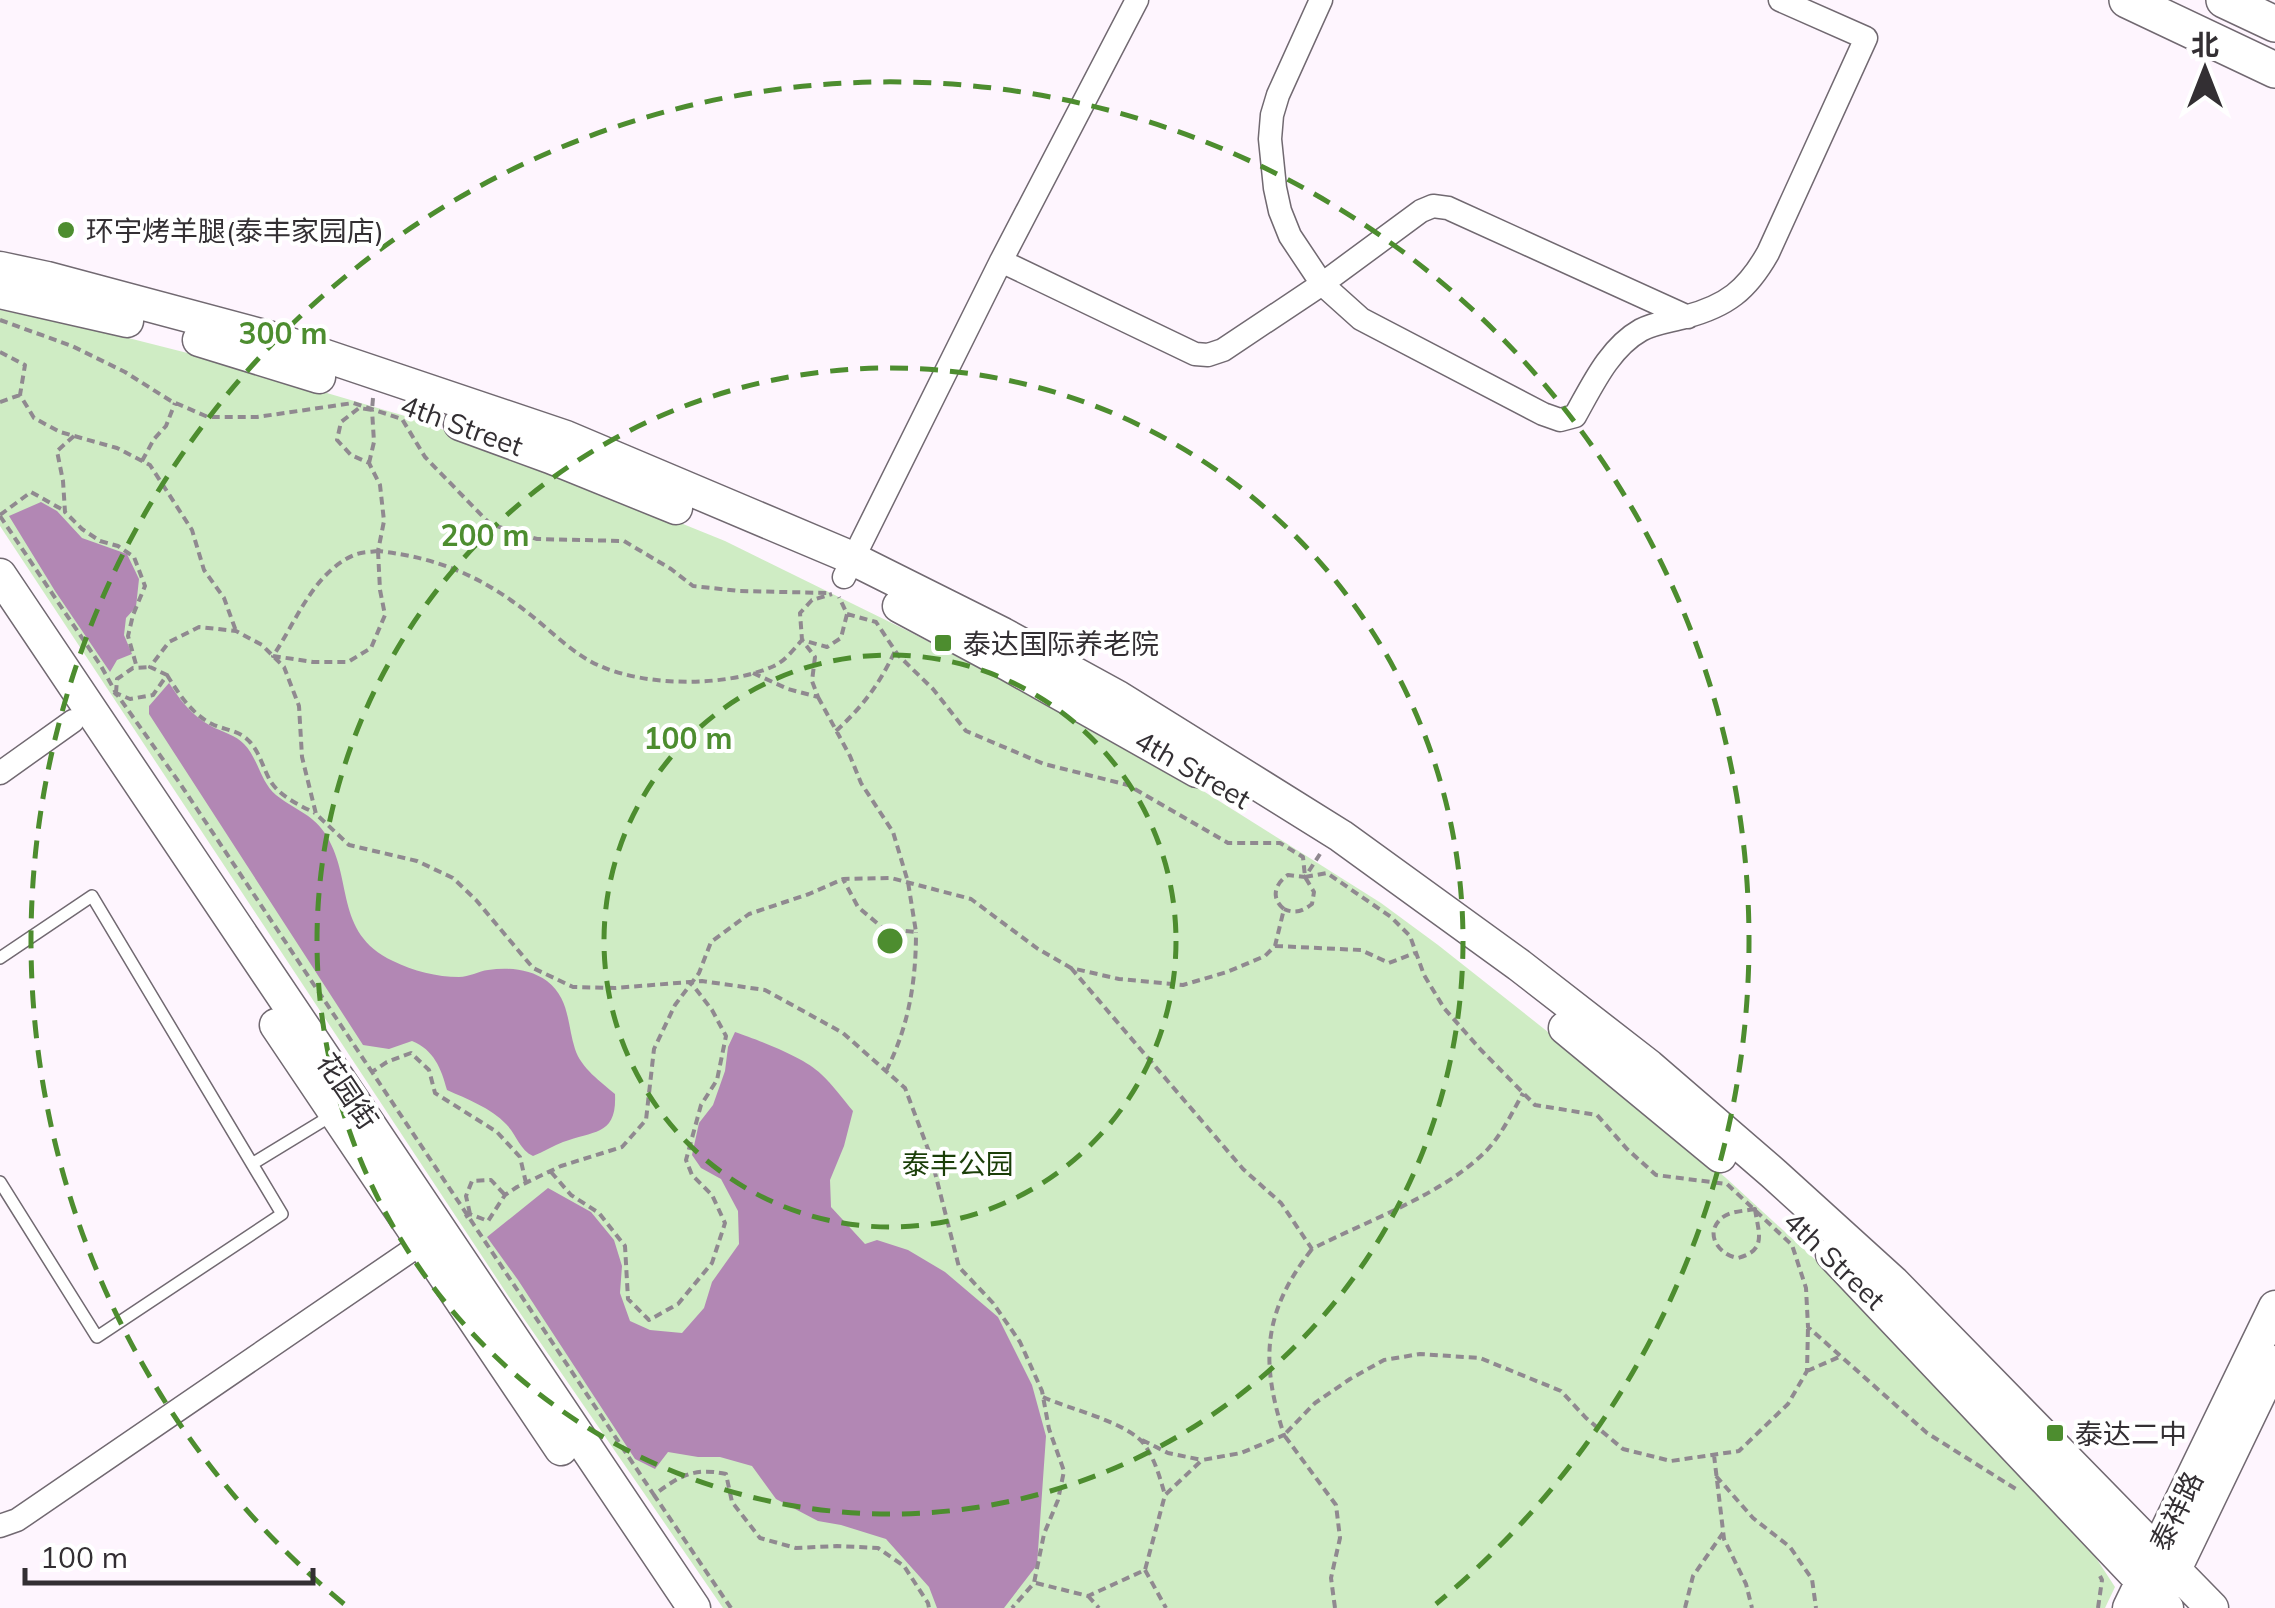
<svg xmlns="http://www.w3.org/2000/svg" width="2275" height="1608" font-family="Mulish,'Noto Sans SC',sans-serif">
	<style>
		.green { fill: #cfecc4 }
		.water { fill: #b287b4 }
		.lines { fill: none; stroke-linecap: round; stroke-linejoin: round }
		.lane-casing { stroke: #716971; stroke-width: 14 }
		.street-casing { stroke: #716971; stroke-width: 25 }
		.secondary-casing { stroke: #716971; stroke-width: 35 }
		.primary-casing { stroke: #716971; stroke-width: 38 }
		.path { stroke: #908990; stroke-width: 4; stroke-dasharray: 8 5; stroke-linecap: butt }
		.lane { stroke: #fff; stroke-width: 11 }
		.street { stroke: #fff; stroke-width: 22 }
		.secondary { stroke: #fff; stroke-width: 32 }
		.primary { stroke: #fff; stroke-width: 35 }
		.ring { fill: none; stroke: #4d8d2f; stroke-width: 5; stroke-dasharray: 18 12 }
		.poi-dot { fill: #4d8d2f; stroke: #fff; stroke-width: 4 }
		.labels { text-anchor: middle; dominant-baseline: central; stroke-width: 8; stroke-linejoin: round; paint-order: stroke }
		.poi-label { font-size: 28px; fill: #332f33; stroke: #fff; text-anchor: start }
		.street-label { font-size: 28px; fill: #332f33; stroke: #fff }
		.park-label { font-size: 28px; fill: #1a3e08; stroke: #fff }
		.centre { fill: #4d8d2f; stroke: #fff; stroke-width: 5 }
		.ring-label { font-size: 30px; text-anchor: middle; font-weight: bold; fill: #4d8d2f; stroke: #fff; stroke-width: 8; stroke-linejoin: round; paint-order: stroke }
	</style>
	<rect width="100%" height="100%" fill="#fef5fe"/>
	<path class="green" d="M 0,310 L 85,327 L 215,360 L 415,419 L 594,488 L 725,541 L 910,632 L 1154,760 L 1381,903 L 1438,945 L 1634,1100 L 1726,1178 L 1821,1265 L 2081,1535 L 2115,1587 L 2105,1608 L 723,1608 L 509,1297 L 0,526 Z"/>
	<path class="water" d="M 41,502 L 57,511 L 82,538 L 127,554 L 139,579 L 136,607 L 126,618 L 124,635 L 132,654 L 117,660 L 110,672 L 55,591 L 9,516 Z
		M 169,683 C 181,701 192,716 211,726 C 222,732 236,735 244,744 C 258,758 261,783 276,795 C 292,808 312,814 324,832 C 355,877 332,932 393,961 C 413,971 437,977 459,977 C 469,977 479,971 488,970 C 509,967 530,969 547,981 C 570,999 567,1024 575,1049 C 581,1068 601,1082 615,1094 C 617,1136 594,1130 563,1142 C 553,1146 543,1152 533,1156 C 519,1149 517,1135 506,1124 C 491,1108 467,1099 447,1090 C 441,1068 434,1050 412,1041 L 389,1049 L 363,1045 L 149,714 L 149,706 Z
		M 735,1032 C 758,1040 804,1057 821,1074 C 833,1085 843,1099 853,1111 L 844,1146 L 830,1180 L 831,1207 L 865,1244 L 877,1240 L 908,1250 L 945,1272 L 998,1317 L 1032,1385 L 1046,1436 L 1037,1565 L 1004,1608 L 937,1608 L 929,1587 L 886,1539 L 841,1525 L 818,1521 L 776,1499 L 752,1466 L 720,1457 L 698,1457 L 668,1452 L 655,1469 L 635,1459 L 518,1280 L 487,1237 L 548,1188 L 591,1212 L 614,1240 L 622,1266 L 620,1293 L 630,1321 L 650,1330 L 682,1333 L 704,1308 L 712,1282 L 739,1244 L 738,1211 L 721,1179 L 701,1168 L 692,1155 L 699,1123 L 713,1105 L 725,1071 L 728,1047 Z"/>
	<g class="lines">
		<defs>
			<path id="lane" d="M 0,958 L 92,896 L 282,1214 L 97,1337 L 0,1182
				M 252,1164 L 334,1114"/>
			<path id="street" d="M 1321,0 L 1278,95 L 1272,115 L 1270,139 L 1275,188 L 1280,211 L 1290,236 L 1322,284 L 1361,319 L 1543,414 L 1560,420 L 1575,416 C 1592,386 1609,348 1641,330 C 1654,323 1671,321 1685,317 C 1727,306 1747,290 1768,253 L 1866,38 L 1780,0
				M 1001,261 L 1195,354 L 1208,355 L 1223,350 L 1322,284 L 1421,211 L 1433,206 L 1448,208 L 1688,317
				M 844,577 L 1001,261 L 1137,0
				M 0,773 L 73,721
				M 0,1526 L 17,1520 L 422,1243"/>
			<path id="secondary" d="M 0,268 L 47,278 L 275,339 L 566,437 L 843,554 L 1003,634 L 1118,697 L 1341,836 L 1519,965 L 1649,1066 L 1774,1174 L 1893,1282 L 2212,1608
				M 0,292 L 127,321
				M 199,340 L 319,377
				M 460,424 L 550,457 L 676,508
				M 0,575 L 694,1608
				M 899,606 L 1009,665 L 1197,771
				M 276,1025 L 561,1449
				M 1565,1028 L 1720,1156
				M 1832,1254 L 2167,1608
				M 2167,1586 L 2275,1362
				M 2129,1608 L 2275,1307"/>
			<path id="primary" d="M 2127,0 L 2275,70
				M 2224,0 L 2275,24"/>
		</defs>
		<use href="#lane" class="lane-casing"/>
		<use href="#street" class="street-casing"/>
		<use href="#secondary" class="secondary-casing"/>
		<use href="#primary" class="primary-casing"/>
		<path class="path" d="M 0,320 L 72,346 L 125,372 L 171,401 L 208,417 L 257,417 L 353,403 L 402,419 L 425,457 L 490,524 L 537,539 L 624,541 L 671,569 L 693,586 L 739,591 L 829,593
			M 0,352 L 25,365 L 20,395 L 34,418 L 60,432 L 117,448 L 150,465 L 192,530 L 204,570 L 224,598 L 236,631
			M 373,398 L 372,410 L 359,408 L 341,422 L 337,440 L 351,455 L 369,463 L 380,485 L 384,521 L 378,551 C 440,558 483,577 532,616 C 553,633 576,656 600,666 C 648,687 727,687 774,666 C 785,661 794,649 802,640 L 827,647 L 841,638 L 847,614 L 839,597
			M 0,402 L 20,395
			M 74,436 L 57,451 L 63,481 L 65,512 L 82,529 L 100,541 L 118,546 L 134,557 L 145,586 L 133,615 L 128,636 L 137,668
			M 142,461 L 154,439 L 166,426 L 175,403
			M 369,463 L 374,442 L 372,410
			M 0,515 L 31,492 L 63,510
			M 0,516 L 101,666 L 116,693 L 181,785 L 372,1072
			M 378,551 L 380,590 L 385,615 L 371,648 L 348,662 L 313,662 L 273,656 C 296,622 313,573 354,555 C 361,552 371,552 378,551 Z
			M 847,614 L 876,622 L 898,655 L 933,689 L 966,731 L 1044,764 L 1128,785 L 1228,843 L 1280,843 L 1303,857 L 1305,877 L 1314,892 L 1312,904 C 1303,911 1295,914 1284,909
			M 753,673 L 788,689 L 818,697 L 812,681 L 815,657 L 802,640 L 800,613 L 812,600 L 832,594
			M 167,675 C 179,694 192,715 214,725 C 226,730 240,731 249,741 C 260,752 263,769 271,782 C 281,797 299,805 315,813
			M 116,693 L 117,679 L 133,668 L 150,667
			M 114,695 L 116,693 L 130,699 L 153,695 L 167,675 L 150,667 L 169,642 L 199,627 L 236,631 L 262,645 L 284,667 L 299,706 L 302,757 L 316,814 L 349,845 L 417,861 L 453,878 L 476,900 L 533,968 L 573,987 L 615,988 L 702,981 L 765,990 L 843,1033 L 905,1088 L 931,1157 L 959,1267 L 993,1303 L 1020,1342 L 1042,1391 L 1049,1429 L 1064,1471 L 1058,1500 L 1044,1534 L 1034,1583 L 1012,1608
			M 818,697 L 850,756 L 861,783 L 893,832 L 908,882 L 916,932 L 884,929 L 858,907 L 843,879
			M 836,731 C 863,706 879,685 895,651
			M 1305,877 L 1327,873 L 1391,917 L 1410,936 L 1424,975 L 1444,1008 L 1481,1050 L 1535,1105 L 1597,1115 L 1627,1149 L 1656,1175 L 1727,1184 L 1792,1245 L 1806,1288 L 1808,1327 L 1927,1433 L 2019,1491
			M 1275,946 L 1361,950 L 1389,963 L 1415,953
			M 1071,968 L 1243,1169 L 1281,1203 L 1312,1249 C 1366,1221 1440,1196 1484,1153 C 1500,1138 1512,1113 1523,1093
			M 886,1071 C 909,1026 916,981 916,932
			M 551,1172 L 571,1195 L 599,1213 L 625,1246 L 628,1299 L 649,1320 L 678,1304 L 712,1263 L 725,1223 L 712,1195 L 692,1175 L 686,1160 L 701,1105 L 717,1080 L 726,1036 L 712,1010 L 692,984
			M 526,1183 L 520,1157 L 497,1132 L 435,1093 L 429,1070 L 411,1053 L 387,1062 L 372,1072 L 654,1495
			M 1755,1209 C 1758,1232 1768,1250 1738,1258 C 1718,1255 1703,1232 1723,1217 C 1731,1211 1745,1211 1755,1209 Z
			M 470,1214 L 466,1196 L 472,1181 L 491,1180 L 505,1195
			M 465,1217 L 470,1214 L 488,1221 L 505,1195 L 517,1187 L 561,1166 L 622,1147 L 646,1120 L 654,1049 L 675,1005 L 699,973 L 711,942 L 749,914 L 809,894 L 843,879 L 891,878 L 971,899 L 1038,949 L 1071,968 L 1119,979 L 1183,985 L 1227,972 L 1265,956 L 1275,946 L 1284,909 C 1271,899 1274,884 1288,875 L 1305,877 L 1320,854
			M 1807,1371 L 1839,1357
			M 1043,1397 C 1069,1409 1127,1422 1144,1444 C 1155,1459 1160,1478 1165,1495
			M 1142,1440 L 1168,1453 L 1202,1460
			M 1714,1455 L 1724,1539 L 1746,1584 L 1752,1608
			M 1716,1476 L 1753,1518 L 1790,1547 L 1812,1579 L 1816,1608
			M 1145,1570 L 1166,1608
			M 1036,1583 L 1088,1596 L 1145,1570 L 1165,1495 L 1202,1460 L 1241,1453 L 1284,1435 C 1260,1360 1263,1312 1312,1249
			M 1088,1596 L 1099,1608
			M 731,1608 L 654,1495 C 679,1476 694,1467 726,1474 L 732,1502 L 760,1538 L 796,1548 L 837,1546 L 878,1548 L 904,1566 L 928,1603 L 929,1608
			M 1335,1608 L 1331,1578 L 1340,1538 L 1336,1505 L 1284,1435 L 1315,1403 L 1350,1379 L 1384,1360 L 1420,1354 L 1480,1358 L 1561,1391 L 1586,1418 L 1623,1449 L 1671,1461 L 1739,1451 L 1788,1404 L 1807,1371 L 1808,1327
			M 1685,1608 L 1693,1576 L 1723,1533
			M 2098,1608 L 2102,1580 L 2100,1576"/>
		<use href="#lane" class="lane"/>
		<use href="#street" class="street"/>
		<use href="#secondary" class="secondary"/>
		<use href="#primary" class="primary"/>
	</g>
	<g class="ring">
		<circle cx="890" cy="941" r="286"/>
		<circle cx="890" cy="941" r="573"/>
		<path d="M344 1604A859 859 0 1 1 1436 1604"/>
	</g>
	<g class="poi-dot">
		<circle cx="66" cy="230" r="10"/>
		<rect x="933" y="633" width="20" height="20" rx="5"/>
		<rect x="2045" y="1423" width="20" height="20" rx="5"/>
	</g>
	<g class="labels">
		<g class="poi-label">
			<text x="86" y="230">环宇烤羊腿(泰丰家园店)</text>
			<text x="963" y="643">泰达国际养老院</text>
			<text x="2075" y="1433">泰达二中</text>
		</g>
		<g class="street-label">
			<text transform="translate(462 425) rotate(20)">4th Street</text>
			<text transform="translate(1193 769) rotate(30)">4th Street</text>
			<text transform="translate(348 1091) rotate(56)">花园街</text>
			<text transform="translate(1835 1260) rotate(44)">4th Street</text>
			<text transform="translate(2176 1511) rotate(-64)">泰祥路</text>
		</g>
		<g class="park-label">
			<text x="958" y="1163">泰丰公园</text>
		</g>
	</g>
	<circle cx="890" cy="941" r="15" class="centre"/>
	<g class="ring-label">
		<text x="283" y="344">300 m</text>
		<text x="485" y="546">200 m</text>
		<text x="688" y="749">100 m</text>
	</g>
	<g transform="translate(2205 70)" stroke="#ffffff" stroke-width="8" paint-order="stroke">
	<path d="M0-8L18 38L0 25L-18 38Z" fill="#332f33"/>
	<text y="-15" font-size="28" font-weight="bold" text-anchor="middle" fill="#332f33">北</text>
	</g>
	<path d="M25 1568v15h288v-15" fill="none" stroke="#332f33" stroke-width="5"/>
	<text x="40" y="1568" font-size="30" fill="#332f33" stroke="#ffffff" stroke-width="8" paint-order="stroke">100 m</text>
</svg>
